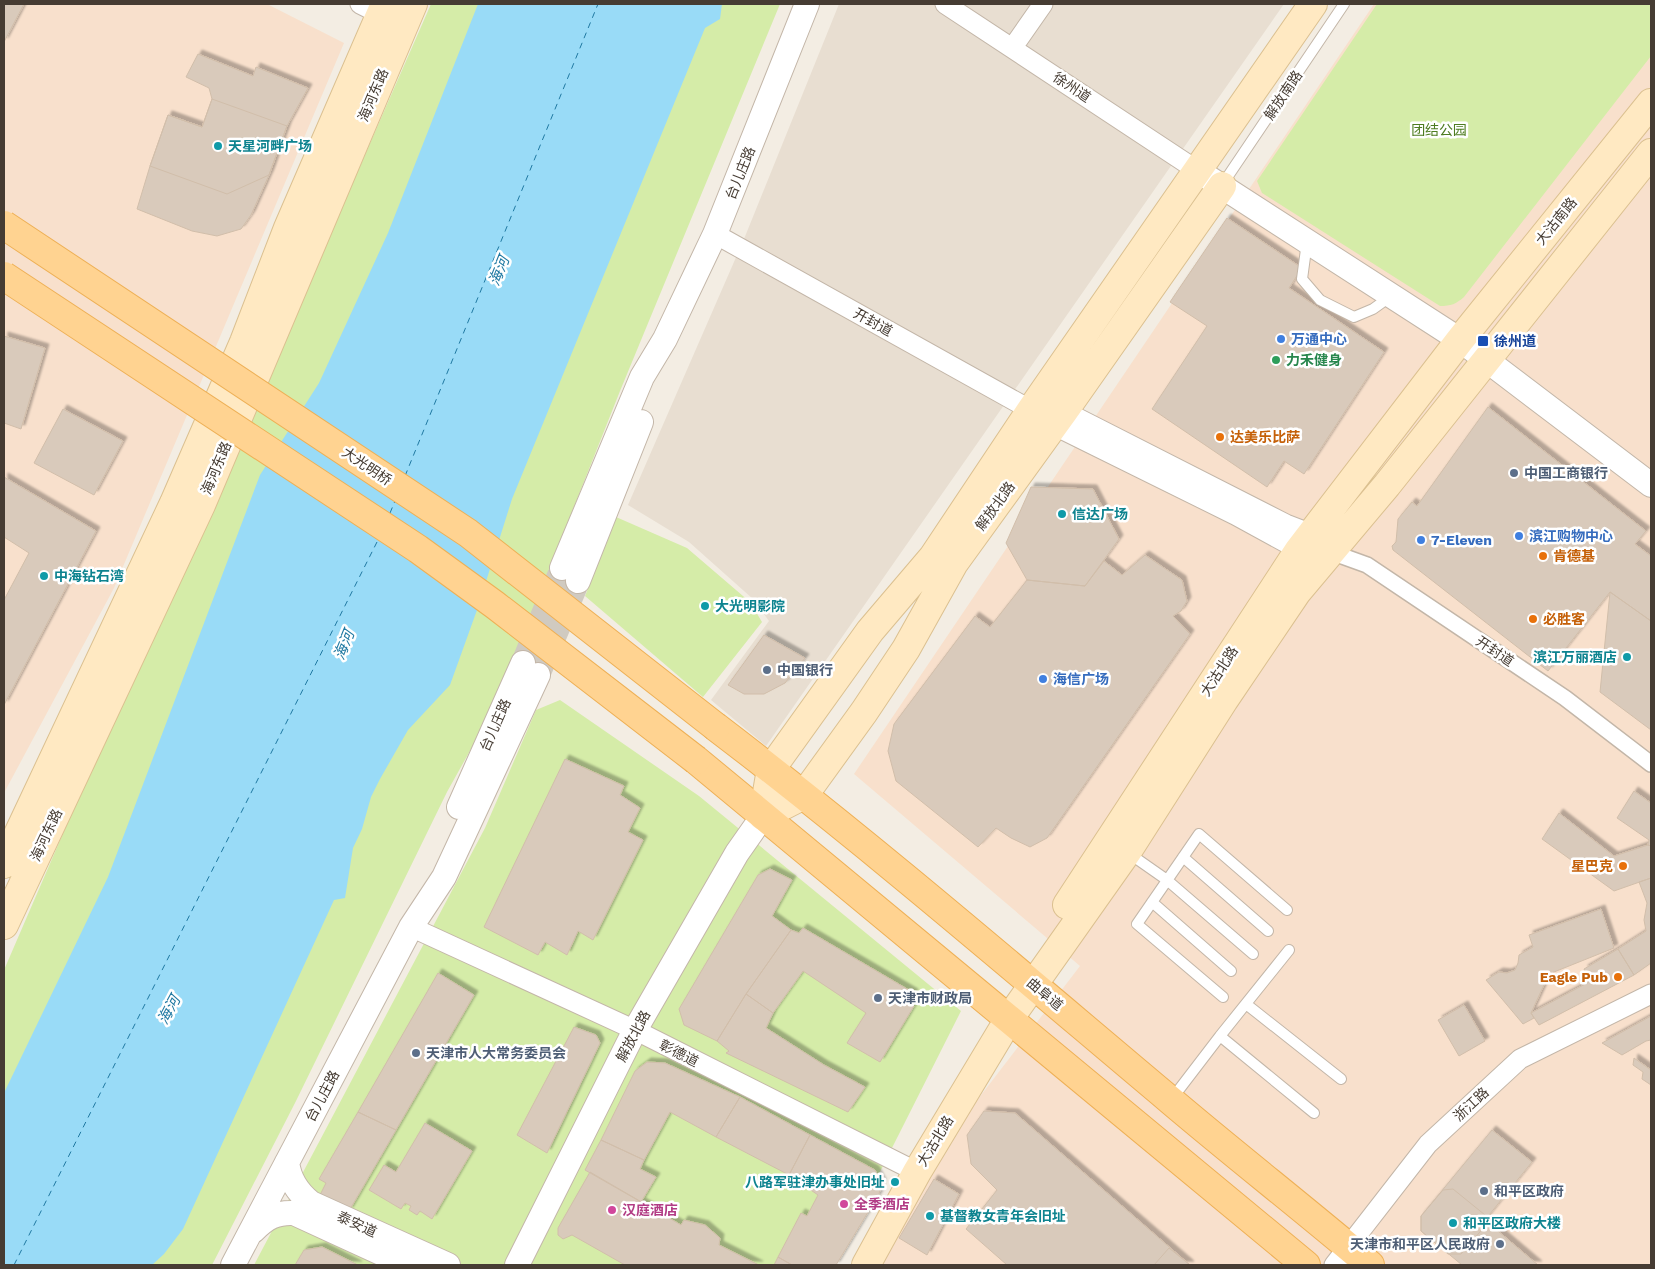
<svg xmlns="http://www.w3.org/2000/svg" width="1655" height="1269" font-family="'Work Sans','Noto Sans SC',sans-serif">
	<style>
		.residential { fill: #e8ded1 }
		.commercial { fill: #f8e0cc }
		.green { fill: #d5eca8 }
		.water { fill: #99dbf7 }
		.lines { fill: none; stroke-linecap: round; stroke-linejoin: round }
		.ferry { stroke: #2079a2; stroke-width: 1; stroke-dasharray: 6 5; stroke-linecap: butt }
		.building { fill: #d9cabb; stroke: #d1beaa; filter: url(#shadow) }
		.tertiary-tunnel { stroke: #d0cac0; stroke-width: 24; stroke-dasharray: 24 12; stroke-linecap: butt }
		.service-casing { stroke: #c3b6a8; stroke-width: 12 }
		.pedestrian-casing { stroke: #c3b6a8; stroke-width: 18 }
		.minor-casing { stroke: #c3b6a8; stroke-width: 21 }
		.tertiary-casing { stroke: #c3b6a8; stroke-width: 26 }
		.secondary-casing { stroke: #dbc090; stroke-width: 30 }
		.primary-casing { stroke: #eeb056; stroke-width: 30 }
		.service { stroke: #fff; stroke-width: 10 }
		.pedestrian { stroke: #fff; stroke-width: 15 }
		.minor { stroke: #fff; stroke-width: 19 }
		.tertiary { stroke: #fff; stroke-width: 24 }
		.secondary { stroke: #ffe9c2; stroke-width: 28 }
		.primary { stroke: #ffd391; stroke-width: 28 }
		.primary-bridge-casing { stroke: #eeb056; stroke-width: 30; stroke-linecap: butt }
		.primary-bridge { stroke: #ffd391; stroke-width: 28 }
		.culture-dot { fill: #0f9aa8; stroke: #fff; stroke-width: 2 }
		.shop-dot { fill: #3f7fe0; stroke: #fff; stroke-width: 2 }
		.transit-dot { fill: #1a4fb4; stroke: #fff; stroke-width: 2 }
		.leisure-dot { fill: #2e9e5b; stroke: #fff; stroke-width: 2 }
		.food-dot { fill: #e8710a; stroke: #fff; stroke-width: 2 }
		.service-dot { fill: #5c6f8a; stroke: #fff; stroke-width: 2 }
		.hotel-dot { fill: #d1479c; stroke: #fff; stroke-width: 2 }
		.labels { text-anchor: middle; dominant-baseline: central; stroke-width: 5; stroke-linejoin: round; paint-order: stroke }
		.street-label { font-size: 14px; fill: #463c33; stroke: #fff }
		.park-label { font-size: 14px; fill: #4e7c21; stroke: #fff }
		.culture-label { font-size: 14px; font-weight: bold; fill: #0d838f; stroke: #fff; text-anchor: start }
		.shop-label { font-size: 14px; font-weight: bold; fill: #366cbe; stroke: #fff; text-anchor: start }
		.transit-label { font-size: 14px; font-weight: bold; fill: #164399; stroke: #fff; text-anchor: start }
		.leisure-label { font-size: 14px; font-weight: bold; fill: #27864d; stroke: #fff; text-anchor: start }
		.food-label { font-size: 14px; font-weight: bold; fill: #c56008; stroke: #fff; text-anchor: start }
		.service-label { font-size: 14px; font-weight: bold; fill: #4e5e75; stroke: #fff; text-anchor: start }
		.hotel-label { font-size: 14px; font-weight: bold; fill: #b23c85; stroke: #fff; text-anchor: start }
		.water-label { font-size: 15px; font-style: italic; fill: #2079a2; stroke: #fff }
	</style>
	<defs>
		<filter id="shadow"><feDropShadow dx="4" dy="-4" stdDeviation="1" flood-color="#0004"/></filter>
	</defs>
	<rect width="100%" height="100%" fill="#f3ede3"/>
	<path class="residential" d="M 839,4 L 1284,4 L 766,746 L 711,700 L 769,621 L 753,599 L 689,542 L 628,505 L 744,239 Z"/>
	<path class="commercial" d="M 4,4 L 267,4 L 344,43 L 114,588 L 4,793 Z
		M 1374,4 L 1651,4 L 1651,1265 L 876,1265 L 941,1155 L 975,1103 L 1080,966 L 854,774 Z"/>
	<path class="green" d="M 431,4 L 780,4 L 620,391 L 495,706 L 447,792 L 296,1101 L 212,1265 L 4,1265 L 4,970 L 122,697 L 318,262 Z
		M 1377,4 L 1651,4 L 1651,56 L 1464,297 C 1456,304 1451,306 1440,306 L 1262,193 L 1257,181 Z
		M 616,517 L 687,548 L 750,602 L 762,622 L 703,697 L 585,596 Z
		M 560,700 L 699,796 L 961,1011 L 833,1265 L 254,1265 L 485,828 L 536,710 Z"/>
	<path class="water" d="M 478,4 L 722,4 L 720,19 L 705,28 L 512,499 L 477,610 L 450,685 L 408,730 L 380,779 L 371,797 L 362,829 L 353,848 L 345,898 L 334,900 L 183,1229 L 164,1254 L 152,1265 L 4,1265 L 4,1093 L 108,877 L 260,475 L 319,383 L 388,233 Z"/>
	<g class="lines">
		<path class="ferry" d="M 405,476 L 598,4
			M 390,513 L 395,501
			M 14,1265 L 378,540"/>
	</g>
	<path class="building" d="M 4,4 L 24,4 L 4,42 Z
		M 198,54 L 253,76 L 256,67 L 308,88 L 287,126 L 269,175 L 251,215 L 241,229 L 217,236 L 192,231 L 137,209 L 150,166 L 168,115 L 202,127 L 212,99 L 209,88 L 186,77 Z
		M 212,99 L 287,126 L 269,175 L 227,194 L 150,166 L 168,115 L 202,127 Z
		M 1227,218 L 1302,268 L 1289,288 L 1384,352 L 1304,474 L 1284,461 L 1267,487 L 1152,409 L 1207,326 L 1170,302 Z
		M 4,336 L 45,348 L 21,429 L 4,423 Z
		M 1488,407 L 1646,531 L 1635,544 L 1651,556 L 1651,621 L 1610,592 L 1548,671 L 1393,550 L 1392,546 L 1396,542 L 1398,519 L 1412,502 L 1417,506 Z
		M 63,409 L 123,441 L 94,495 L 34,463 Z
		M 4,477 L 96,531 L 4,705 L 4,600 L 29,553 L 4,537 Z
		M 1031,487 L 1093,489 L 1119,539 L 1085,586 L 1027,580 L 1006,543 Z
		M 1145,555 L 1182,580 L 1187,601 L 1181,611 L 1173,616 L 1190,634 L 1047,838 L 1030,847 L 1011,838 L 996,828 L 978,847 L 896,781 L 888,751 L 894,724 L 975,616 L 990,627 L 1027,580 L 1085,586 L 1104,561 L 1122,575 Z
		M 1610,592 L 1651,621 L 1651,730 L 1600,692 Z
		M 764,635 L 805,658 L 785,683 L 764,694 L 744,694 L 728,685 Z
		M 565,759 L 624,786 L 620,795 L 640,808 L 628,832 L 643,840 L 593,940 L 578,931 L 567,955 L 545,942 L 538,955 L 484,927 Z
		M 1634,791 L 1651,803 L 1651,846 L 1648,845 L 1649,840 L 1617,818 Z
		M 1559,813 L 1614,856 L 1648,845 L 1651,846 L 1651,878 L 1614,891 L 1542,839 Z
		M 770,869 L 792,880 L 772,916 L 791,930 L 746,994 L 717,1041 L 684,1025 L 679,1009 L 758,875 Z
		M 1651,878 L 1651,963 L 1634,975 L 1618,949 L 1646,931 L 1644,920 L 1647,903 L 1639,882 Z
		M 1601,909 L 1614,948 L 1549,974 L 1531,1013 L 1534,1018 L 1523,1024 L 1486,980 L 1499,972 L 1507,973 L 1515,970 L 1518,963 L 1519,955 L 1533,947 L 1529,935 Z
		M 803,928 L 914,993 L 910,1002 L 914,1006 L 880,1062 L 847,1043 L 866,1013 L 803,971 L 773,1013 L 746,994 L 791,930 L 799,933 Z
		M 1618,949 L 1634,975 L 1539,1025 L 1531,1013 L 1589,982 L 1584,969 Z
		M 438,973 L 474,995 L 396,1130 L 358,1112 Z
		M 746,994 L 773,1013 L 766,1028 L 824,1065 L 865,1087 L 848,1112 L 726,1053 L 729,1051 L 717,1041 Z
		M 1464,1005 L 1485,1041 L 1459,1056 L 1438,1020 Z
		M 1651,1016 L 1651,1040 L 1646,1041 L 1622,1055 L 1602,1043 Z
		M 574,1027 L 596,1035 L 600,1043 L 547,1153 L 517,1135 Z
		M 1634,1058 L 1651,1070 L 1651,1085 L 1642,1079 L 1643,1072 L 1633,1065 Z
		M 647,1062 L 665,1063 L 740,1097 L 716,1137 L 670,1112 L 644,1160 L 601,1140 L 635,1071 Z
		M 740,1097 L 810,1135 L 789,1175 L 716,1137 Z
		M 984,1111 L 1015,1113 L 1190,1265 L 1007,1265 L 966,1229 L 997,1190 L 971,1164 L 967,1135 Z
		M 358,1112 L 396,1130 L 349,1211 L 320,1195 L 326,1183 L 319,1179 Z
		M 425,1123 L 472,1151 L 432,1219 L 420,1211 L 417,1215 L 409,1210 L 411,1206 L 405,1203 L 401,1209 L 369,1190 L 384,1165 L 396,1172 Z
		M 1492,1130 L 1532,1162 L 1485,1220 L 1538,1265 L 1462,1265 L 1421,1231 L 1421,1216 Z
		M 810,1135 L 875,1170 L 882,1183 L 879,1194 L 836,1265 L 792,1265 L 778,1257 L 801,1213 L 807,1216 L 818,1195 L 789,1175 Z
		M 601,1140 L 644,1160 L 640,1169 L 656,1177 L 641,1202 L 585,1170 Z
		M 590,1172 L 681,1225 L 684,1220 L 705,1225 L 720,1238 L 719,1245 L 759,1265 L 625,1265 L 572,1235 L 563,1239 L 558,1235 L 558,1228 Z
		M 934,1179 L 959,1194 L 927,1255 L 899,1238 Z
		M 1453,1189 L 1485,1215 L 1485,1226 L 1461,1254 L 1448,1254 L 1421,1231 L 1421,1216 L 1443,1190 Z
		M 322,1247 L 358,1265 L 295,1265 L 304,1250 Z
		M 1169,1248 L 1190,1265 L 1154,1265 Z
		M 778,1257 L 792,1265 L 774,1265 Z"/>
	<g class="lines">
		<path class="tertiary-tunnel" d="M 523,663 L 562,568
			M 538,675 L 578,581"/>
		<defs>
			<path id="service" d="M 1222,185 L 1344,4
				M 1307,242 L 1302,279 L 1320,300 L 1354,317 L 1373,309 L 1391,296
				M 1127,852 L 1167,880 L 1253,954
				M 1183,857 L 1268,931
				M 1152,902 L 1231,971
				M 1223,997 L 1137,924 L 1199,834 L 1287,910
				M 1246,1004 L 1341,1079
				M 1220,1036 L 1314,1113
				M 1171,1100 L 1220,1036 L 1289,950"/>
			<path id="pedestrian" d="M 1331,552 L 1367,565 L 1565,698 L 1651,764"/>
			<path id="minor" d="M 360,4 L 390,19
				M 945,4 L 1198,171
				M 1013,47 L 1043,4
				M 715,234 L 1031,410 L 1053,425 L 1235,515 L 1299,550 L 1311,551
				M 1053,411 L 1064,411 L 1286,524 L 1312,534 L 1319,541
				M 411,927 L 635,1030 L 917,1172
				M 1334,1265 L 1428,1144 L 1520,1059 L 1651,994"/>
			<path id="tertiary" d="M 1198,171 L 1460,340 L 1651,485
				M 562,568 L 642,377 L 665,339 L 715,234 L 807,4
				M 578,581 L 641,422
				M 459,807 L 523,663
				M 287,1162 C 289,1179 297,1192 311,1203 L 448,1265
				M 253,1231 C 266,1218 276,1212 294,1213 L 407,1265
				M 233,1265 L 411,927 L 444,877 L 538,675
				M 517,1265 L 635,1030 L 737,853 L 763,816"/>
			<path id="secondary" d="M 763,816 L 771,769 L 870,631 L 933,557 L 1031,410 L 1313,4
				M 763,816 L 804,795 L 864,712 L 906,649 L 954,563 L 1064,411 L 1222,186
				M 4,864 L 174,503 L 244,342 L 288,228 L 385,4
				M 1067,905 L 1299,550 L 1460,340 L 1651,103
				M 4,925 L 201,505 L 413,4
				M 866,1265 L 917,1172 L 1009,1019 L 1127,852 L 1224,700 L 1297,592 L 1387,485 L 1651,153"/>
			<path id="primary" d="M 716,727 C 872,846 1020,974 1170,1100 C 1236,1156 1304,1209 1370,1265
				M 696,760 L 1306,1265"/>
		</defs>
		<use href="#service" class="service-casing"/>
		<use href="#pedestrian" class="pedestrian-casing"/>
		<use href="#minor" class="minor-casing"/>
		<use href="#tertiary" class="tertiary-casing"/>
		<use href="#secondary" class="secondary-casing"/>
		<use href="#primary" class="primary-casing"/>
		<use href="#service" class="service"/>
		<use href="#pedestrian" class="pedestrian"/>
		<use href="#minor" class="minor"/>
		<use href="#tertiary" class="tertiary"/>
		<use href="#secondary" class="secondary"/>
		<use href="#primary" class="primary"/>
		<defs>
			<path id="primary-bridge" d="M 4,225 L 468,533 L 716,727
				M 4,276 L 418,549 L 495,605 L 696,760"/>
		</defs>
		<use href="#primary-bridge" class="primary-bridge-casing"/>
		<use href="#primary-bridge" class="primary-bridge"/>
	</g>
	<g class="culture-dot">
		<circle cx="218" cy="146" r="5"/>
		<circle cx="1062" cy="514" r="5"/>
		<circle cx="44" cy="576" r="5"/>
		<circle cx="705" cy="606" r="5"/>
		<circle cx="1627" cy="657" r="5"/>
		<circle cx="895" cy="1182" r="5"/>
		<circle cx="930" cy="1216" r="5"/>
		<circle cx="1453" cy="1223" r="5"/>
	</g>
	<g class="shop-dot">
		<circle cx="1281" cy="339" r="5"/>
		<circle cx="1519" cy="536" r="5"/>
		<circle cx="1421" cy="540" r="5"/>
		<circle cx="1043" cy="679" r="5"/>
	</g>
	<rect class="transit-dot" x="1477" y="335" width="12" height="12" rx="2.5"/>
	<circle class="leisure-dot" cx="1276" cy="360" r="5"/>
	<g class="food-dot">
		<circle cx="1220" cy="437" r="5"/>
		<circle cx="1543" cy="556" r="5"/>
		<circle cx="1533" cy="619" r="5"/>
		<circle cx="1623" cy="866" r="5"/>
		<circle cx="1618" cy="977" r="5"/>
	</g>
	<g class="service-dot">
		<circle cx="1514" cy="473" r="5"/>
		<circle cx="767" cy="670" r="5"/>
		<circle cx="878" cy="998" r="5"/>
		<circle cx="416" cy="1053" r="5"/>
		<circle cx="1484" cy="1191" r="5"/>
		<circle cx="1500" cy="1244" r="5"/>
	</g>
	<g class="hotel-dot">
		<circle cx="844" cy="1204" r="5"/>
		<circle cx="612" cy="1210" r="5"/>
	</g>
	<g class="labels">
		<g class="street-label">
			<text transform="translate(1072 87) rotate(34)">徐州道</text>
			<text transform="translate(373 95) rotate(-67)">海河东路</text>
			<text transform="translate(1283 95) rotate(-56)">解放南路</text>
			<text transform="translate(740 173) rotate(-68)">台儿庄路</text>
			<text transform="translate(1556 221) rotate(-51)">大沽南路</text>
			<text transform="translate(873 322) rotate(29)">开封道</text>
			<text transform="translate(367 466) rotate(34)">大光明桥</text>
			<text transform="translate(216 468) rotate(-67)">海河东路</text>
			<text transform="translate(995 506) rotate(-54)">解放北路</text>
			<text transform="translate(1495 651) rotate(34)">开封道</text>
			<text transform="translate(1219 671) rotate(-57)">大沽北路</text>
			<text transform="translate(495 725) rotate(-66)">台儿庄路</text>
			<text transform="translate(46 835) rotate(-65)">海河东路</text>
			<text transform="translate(1045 994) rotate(40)">曲阜道</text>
			<text transform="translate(633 1036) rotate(-62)">解放北路</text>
			<text transform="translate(679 1053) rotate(27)">彰德道</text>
			<text transform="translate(322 1096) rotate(-62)">台儿庄路</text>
			<text transform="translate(1471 1104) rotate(-43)">浙江路</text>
			<text transform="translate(935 1141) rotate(-59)">大沽北路</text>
			<text transform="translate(357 1224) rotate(25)">泰安道</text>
		</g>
		<g class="park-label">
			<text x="1439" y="130">团结公园</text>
		</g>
		<g class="culture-label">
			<text x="228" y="146">天星河畔广场</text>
			<text x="1072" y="514">信达广场</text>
			<text x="54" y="576">中海钻石湾</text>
			<text x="715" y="606">大光明影院</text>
			<text x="1617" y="657" text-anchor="end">滨江万丽酒店</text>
			<text x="885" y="1182" text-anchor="end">八路军驻津办事处旧址</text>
			<text x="940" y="1216">基督教女青年会旧址</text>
			<text x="1463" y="1223">和平区政府大楼</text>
		</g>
		<g class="shop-label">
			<text x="1291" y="339">万通中心</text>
			<text x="1529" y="536">滨江购物中心</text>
			<text x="1431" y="540">7-Eleven</text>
			<text x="1053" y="679">海信广场</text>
		</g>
		<g class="transit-label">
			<text x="1494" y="341">徐州道</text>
		</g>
		<g class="leisure-label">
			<text x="1286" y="360">力禾健身</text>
		</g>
		<g class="food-label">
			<text x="1230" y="437">达美乐比萨</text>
			<text x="1553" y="556">肯德基</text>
			<text x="1543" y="619">必胜客</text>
			<text x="1613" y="866" text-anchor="end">星巴克</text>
			<text x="1608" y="977" text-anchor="end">Eagle Pub</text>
		</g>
		<g class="service-label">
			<text x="1524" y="473">中国工商银行</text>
			<text x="777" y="670">中国银行</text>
			<text x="888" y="998">天津市财政局</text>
			<text x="426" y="1053">天津市人大常务委员会</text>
			<text x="1494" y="1191">和平区政府</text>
			<text x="1490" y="1244" text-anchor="end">天津市和平区人民政府</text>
		</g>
		<g class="hotel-label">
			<text x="854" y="1204">全季酒店</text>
			<text x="622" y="1210">汉庭酒店</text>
		</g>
		<g class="water-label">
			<text transform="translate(499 271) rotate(-68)">海河</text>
			<text transform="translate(344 645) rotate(-68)">海河</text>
			<text transform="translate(169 1010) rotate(-62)">海河</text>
		</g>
	</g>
	<rect width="1655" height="1269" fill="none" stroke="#463c33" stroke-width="10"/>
</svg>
